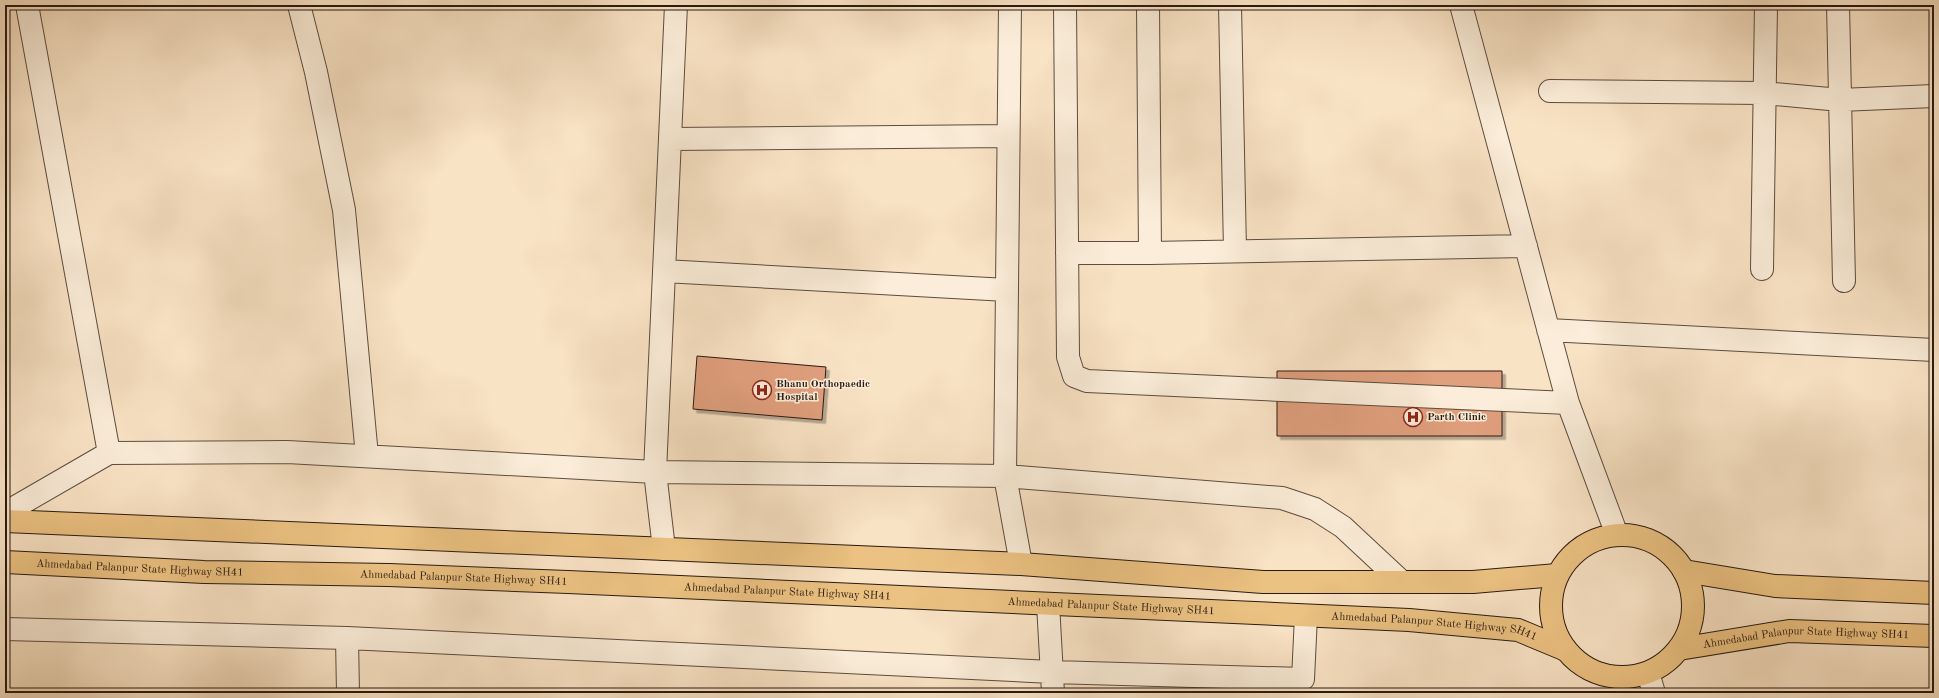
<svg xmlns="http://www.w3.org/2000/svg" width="1939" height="698" font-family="'Old Standard TT',serif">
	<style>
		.building { fill: #e09f7d; stroke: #291a12; filter: url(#shadow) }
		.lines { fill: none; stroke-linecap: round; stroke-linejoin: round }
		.minor-casing { stroke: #5d4c3f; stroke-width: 24 }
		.major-casing { stroke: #291a12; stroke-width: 24 }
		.minor { stroke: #fbedd9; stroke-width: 22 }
		.major { stroke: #ecc282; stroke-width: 22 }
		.labels { text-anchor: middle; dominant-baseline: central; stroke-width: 3; stroke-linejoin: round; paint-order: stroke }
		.poi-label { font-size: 11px; font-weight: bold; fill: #291a12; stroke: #fbedd9; text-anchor: start }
		.street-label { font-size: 11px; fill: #291a12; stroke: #fbedd9 }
	</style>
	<defs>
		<filter id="shadow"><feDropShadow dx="3.5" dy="3.5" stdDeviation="0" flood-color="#0004"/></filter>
	</defs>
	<rect width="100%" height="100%" fill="#f9e3c5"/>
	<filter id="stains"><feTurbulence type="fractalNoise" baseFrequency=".005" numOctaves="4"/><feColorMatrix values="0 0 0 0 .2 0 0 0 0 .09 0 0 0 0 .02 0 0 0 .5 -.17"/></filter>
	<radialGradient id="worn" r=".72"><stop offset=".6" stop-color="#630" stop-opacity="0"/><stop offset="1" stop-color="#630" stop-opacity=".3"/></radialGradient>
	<path class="building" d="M 697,356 L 826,367 L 822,420 L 693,409 Z
		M 1277,371 L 1502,371 L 1502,436 L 1277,436 Z"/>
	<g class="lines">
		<defs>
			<path id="minor" d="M 27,5 L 109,453
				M 299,5 L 316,72 L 344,210 L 367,456
				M 1010,5 L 1005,476 L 1021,564
				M 1065,5 L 1068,357 L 1074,376 L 1087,381 L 1568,403
				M 1148,5 L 1150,253 L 1526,246
				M 1230,5 L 1235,251
				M 1461,5 L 1568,403 L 1617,535
				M 1838,5 L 1844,281
				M 1550,91 L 1764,93 L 1840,100 L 1934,96
				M 670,139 L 1008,136
				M 1067,253 L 1150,253
				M 1762,269 L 1766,5
				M 664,271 L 1007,290
				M 1548,330 L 1934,350
				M 5,513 L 109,453 L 287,452 L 655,472 L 1005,476 L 1282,498 L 1315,509 L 1343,527 L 1402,582
				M 664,549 L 655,472 L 676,5
				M 1048,604 L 1053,693
				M 5,629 L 347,638 L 1052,672 L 1303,679 L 1306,616
				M 347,638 L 348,693
				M 1648,673 L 1654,693"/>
			<g id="major">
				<path d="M 5,521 L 1021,564 L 1263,582 L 1473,582 L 1557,575"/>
				<circle cx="1622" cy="606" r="71"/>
				<path id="s1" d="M 5,562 L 204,572 L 389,575 L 568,582 L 1409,620 L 1518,630 L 1566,650"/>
				<path d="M 1684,571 L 1775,586 L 1934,593"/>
				<path id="s2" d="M 1679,649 L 1789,631 L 1934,636"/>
			</g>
		</defs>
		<use href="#minor" class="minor-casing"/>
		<use href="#major" class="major-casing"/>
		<use href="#minor" class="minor"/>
		<use href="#major" class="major"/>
	</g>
	<defs>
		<symbol id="hospital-ring" viewBox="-11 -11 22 22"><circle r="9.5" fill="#fbedd9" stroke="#8f2418" stroke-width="1.5"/><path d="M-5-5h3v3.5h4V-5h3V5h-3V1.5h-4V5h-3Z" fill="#8f2418"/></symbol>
	</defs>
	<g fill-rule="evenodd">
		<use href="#hospital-ring" x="751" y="379" width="22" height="22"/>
		<use href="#hospital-ring" x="1402" y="406" width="22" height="22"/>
	</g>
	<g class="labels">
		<g class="poi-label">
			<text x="776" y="384">Bhanu Orthopaedic<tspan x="776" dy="13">Hospital</tspan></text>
			<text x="1427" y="417">Parth Clinic</text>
		</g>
		<g class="street-label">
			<text stroke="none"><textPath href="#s1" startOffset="135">Ahmedabad Palanpur State Highway SH41</textPath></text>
			<text stroke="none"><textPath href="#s1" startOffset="459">Ahmedabad Palanpur State Highway SH41</textPath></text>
			<text stroke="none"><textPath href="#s1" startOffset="783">Ahmedabad Palanpur State Highway SH41</textPath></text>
			<text stroke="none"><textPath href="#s1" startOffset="1107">Ahmedabad Palanpur State Highway SH41</textPath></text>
			<text stroke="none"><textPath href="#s1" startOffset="1431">Ahmedabad Palanpur State Highway SH41</textPath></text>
			<text stroke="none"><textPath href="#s2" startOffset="128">Ahmedabad Palanpur State Highway SH41</textPath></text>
		</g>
	</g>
	<rect width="1939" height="698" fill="none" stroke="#f9e3c5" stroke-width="20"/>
	<rect x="6" y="6" width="1927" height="686" fill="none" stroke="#291a12" stroke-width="2"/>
	<rect x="10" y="10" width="1919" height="678" fill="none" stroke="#291a12"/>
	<rect width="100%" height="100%" filter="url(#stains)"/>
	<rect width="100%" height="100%" fill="url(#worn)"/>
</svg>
